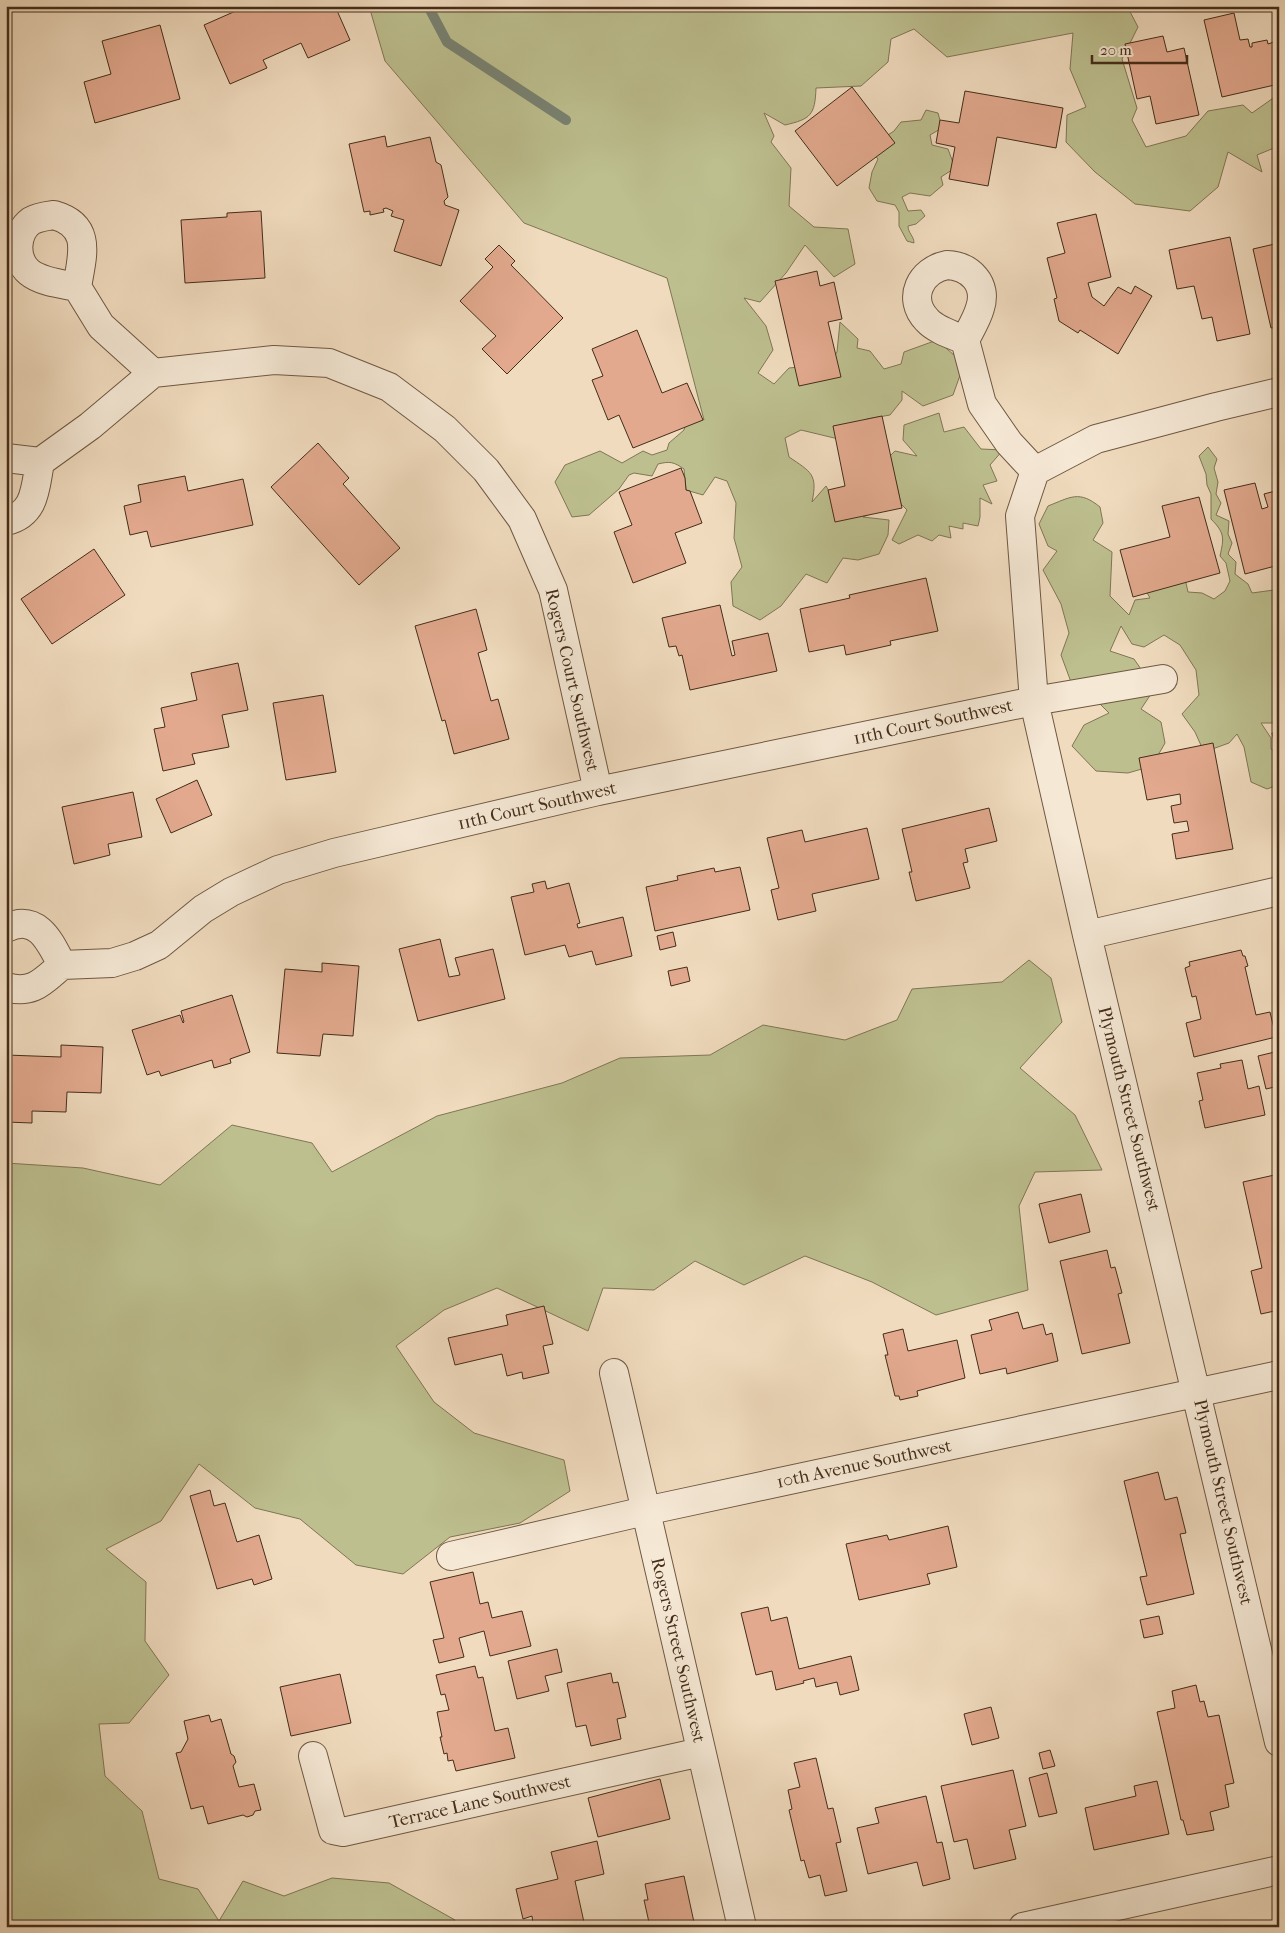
<svg xmlns="http://www.w3.org/2000/svg" width="1285" height="1933" font-family="'IM FELL French Canon',serif">
	<style>
		.green { fill: #bdbf8f; stroke: #807654 }
		.lines { fill: none; stroke-linecap: round; stroke-linejoin: round }
		.stream { stroke: #788272; stroke-width: 10 }
		.building { fill: #e2a98e; stroke: #442d19 }
		.street-casing { stroke: #6f5842; stroke-width: 30 }
		.street { stroke: #f5e8d5; stroke-width: 28 }
		.labels { text-anchor: middle; dominant-baseline: central; stroke-width: 4; stroke-linejoin: round; paint-order: stroke }
		.street-label { font-size: 18px; fill: #442d19; stroke: #f5e8d5 }
	</style>
	<rect width="100%" height="100%" fill="#f0dbbe"/>
	<filter id="stains"><feTurbulence type="fractalNoise" baseFrequency=".004" numOctaves="4"/><feColorMatrix values="0 0 0 0 .2 0 0 0 0 .09 0 0 0 0 .02 0 0 0 .5 -.17"/></filter>
	<radialGradient id="worn" r=".72"><stop offset=".6" stop-color="#630" stop-opacity="0"/><stop offset="1" stop-color="#630" stop-opacity=".3"/></radialGradient>
	<path class="green" d="M 369,6 L 1127,6 L 1138,27 L 1122,59 L 1137,108 L 1132,120 L 1146,147 L 1186,136 L 1208,111 L 1243,105 L 1252,113 L 1279,94 L 1279,146 L 1257,155 L 1262,172 L 1228,152 L 1218,187 L 1190,211 L 1135,204 L 1095,172 L 1066,142 L 1067,115 L 1086,107 L 1070,69 L 1073,33 L 947,57 L 914,29 L 891,39 L 888,62 L 861,86 L 816,88 C 815,115 811,119 785,125 L 764,113 L 774,136 L 771,142 L 791,168 L 789,206 L 814,227 L 848,229 L 855,264 L 834,277 L 805,245 L 786,273 L 760,302 L 744,298 L 766,326 L 773,350 L 758,373 L 774,384 L 789,368 L 829,364 L 837,352 L 840,322 L 858,339 L 857,348 L 870,351 L 884,369 L 901,364 L 904,352 L 937,340 L 964,364 L 953,395 L 923,406 L 902,391 L 902,400 L 890,415 L 867,419 L 855,443 L 801,430 L 785,438 L 789,457 C 811,472 818,474 812,502 L 826,486 L 835,502 L 885,508 L 863,517 L 889,520 L 888,535 L 879,554 L 858,560 L 843,558 L 827,583 L 806,574 L 781,606 L 760,620 L 733,606 L 731,582 L 742,567 L 734,538 L 736,503 L 727,481 L 715,477 L 703,495 L 686,490 L 684,469 C 674,462 670,461 658,464 L 652,476 L 634,473 L 629,475 L 619,489 L 589,515 L 572,517 L 555,482 L 565,465 L 600,451 L 622,463 L 643,451 L 652,455 L 667,450 L 669,443 L 684,430 L 689,413 L 704,420 L 667,278 L 524,223 L 385,61 Z
		M 926,110 L 938,113 L 942,128 L 930,135 L 932,145 L 948,149 L 955,168 L 941,177 L 943,185 L 930,196 L 910,193 L 902,197 L 908,211 L 921,210 L 925,216 L 916,224 L 908,226 C 908,233 914,236 914,243 L 907,241 L 899,226 L 899,212 L 895,205 L 877,201 L 869,188 L 872,172 L 878,159 L 868,148 L 894,131 L 901,122 L 921,120 Z
		M 939,413 L 944,432 L 964,427 L 981,449 L 1003,450 L 990,465 L 997,481 L 983,485 L 992,504 L 980,498 L 980,517 L 978,526 L 963,523 L 963,529 L 949,526 L 951,538 L 939,535 L 932,541 L 918,535 L 899,544 L 892,540 L 907,510 L 901,504 L 890,456 L 895,451 L 917,456 L 903,440 L 904,425 Z
		M 1208,447 L 1217,459 L 1214,468 L 1218,482 L 1216,494 L 1221,503 L 1216,515 L 1229,521 L 1228,534 L 1232,543 L 1228,554 L 1236,562 L 1235,574 L 1248,584 L 1252,593 L 1274,590 L 1279,594 L 1279,723 L 1261,723 L 1271,738 L 1271,749 L 1279,755 L 1279,782 L 1278,785 L 1267,789 L 1251,782 L 1244,747 L 1237,734 L 1229,743 L 1204,752 L 1195,732 L 1182,714 L 1199,695 L 1196,670 L 1180,645 L 1164,635 L 1144,647 L 1132,644 L 1121,626 L 1110,651 L 1134,659 L 1143,672 L 1151,694 L 1141,709 L 1161,722 L 1165,743 L 1152,766 L 1128,773 L 1096,771 L 1072,746 L 1084,725 L 1109,713 L 1093,697 L 1071,682 L 1061,655 L 1069,633 L 1061,604 L 1043,570 L 1057,551 L 1048,546 L 1039,524 L 1048,506 C 1071,497 1079,490 1100,507 L 1103,523 L 1093,540 L 1112,552 L 1110,596 L 1129,615 L 1135,600 L 1150,598 L 1145,589 L 1184,574 L 1188,592 L 1202,593 L 1214,599 L 1225,591 L 1230,581 L 1226,563 L 1220,556 C 1224,538 1225,533 1211,519 L 1211,494 L 1207,485 L 1206,474 L 1199,456 Z
		M 1029,960 L 1051,978 L 1062,1022 L 1020,1068 L 1075,1115 L 1102,1170 L 1035,1172 L 1019,1206 L 1028,1290 L 936,1315 L 872,1282 L 805,1256 L 744,1285 L 695,1261 L 654,1290 L 603,1288 L 588,1331 L 497,1288 L 444,1310 L 396,1346 L 434,1402 L 474,1433 L 564,1460 L 570,1491 L 520,1523 L 450,1537 L 403,1574 L 356,1565 L 300,1519 L 255,1508 L 199,1464 L 161,1521 L 106,1549 L 146,1582 L 145,1641 L 169,1675 L 129,1723 L 99,1724 L 105,1776 L 142,1811 L 159,1879 L 198,1889 L 219,1921 L 243,1881 L 284,1896 L 332,1878 L 389,1883 L 455,1920 L 451,1927 L 6,1927 L 6,1163 L 83,1168 L 160,1185 L 232,1125 L 312,1143 L 332,1172 L 437,1116 L 562,1083 L 620,1058 L 710,1055 L 763,1025 L 845,1040 L 897,1020 L 912,989 L 1002,982 Z"/>
	<g class="lines">
		<path class="stream" d="M 428,6 L 447,42 L 566,120"/>
	</g>
	<path class="building" d="M 247,6 L 335,6 L 350,40 L 308,58 L 301,43 L 263,60 L 267,68 L 230,84 L 204,25 Z
		M 1234,13 L 1240,40 L 1248,39 L 1250,47 L 1252,47 L 1252,43 L 1267,40 L 1268,44 L 1274,42 L 1279,61 L 1279,84 L 1222,97 L 1204,20 Z
		M 160,25 L 180,99 L 95,123 L 84,82 L 111,74 L 102,41 Z
		M 1163,36 L 1167,52 L 1184,48 L 1199,115 L 1156,124 L 1150,96 L 1137,99 L 1125,44 Z
		M 852,87 L 895,143 L 837,186 L 795,131 Z
		M 965,91 L 1063,108 L 1056,148 L 997,137 L 988,186 L 949,179 L 955,147 L 936,143 L 940,120 L 959,123 Z
		M 385,136 L 387,147 L 430,137 L 436,162 L 441,165 L 448,197 L 444,201 L 445,205 L 459,210 L 441,266 L 394,251 L 404,220 L 391,216 L 393,211 L 386,208 L 383,209 L 384,212 L 370,215 L 370,211 L 364,212 L 349,144 Z
		M 261,211 L 265,278 L 185,283 L 181,220 L 227,217 L 227,213 Z
		M 1096,214 L 1111,277 L 1088,283 L 1092,297 L 1104,306 L 1118,287 L 1131,294 L 1135,286 L 1152,296 L 1118,354 L 1080,330 L 1078,333 L 1059,321 L 1054,299 L 1057,298 L 1047,258 L 1065,253 L 1057,223 Z
		M 1230,237 L 1250,334 L 1217,341 L 1212,317 L 1202,319 L 1194,286 L 1177,289 L 1169,250 Z
		M 1279,243 L 1279,327 L 1271,328 L 1253,249 Z
		M 499,245 L 515,261 L 511,265 L 563,318 L 507,374 L 482,349 L 496,336 L 460,301 L 493,267 L 485,259 Z
		M 817,271 L 820,286 L 834,282 L 842,319 L 828,322 L 841,377 L 799,386 L 775,281 Z
		M 637,330 L 662,393 L 687,383 L 703,420 L 633,448 L 619,415 L 608,420 L 592,380 L 603,376 L 592,349 Z
		M 882,416 L 902,508 L 835,522 L 828,490 L 845,486 L 833,426 Z
		M 318,443 L 349,478 L 343,484 L 400,548 L 359,585 L 271,487 Z
		M 681,468 L 685,478 L 686,490 L 690,491 L 702,523 L 675,533 L 686,563 L 633,583 L 614,532 L 632,525 L 619,492 Z
		M 185,476 L 188,491 L 243,479 L 253,525 L 151,547 L 147,531 L 130,535 L 124,506 L 141,502 L 138,485 Z
		M 1255,483 L 1262,509 L 1268,507 L 1264,494 L 1279,490 L 1279,565 L 1245,574 L 1224,490 Z
		M 1199,497 L 1220,573 L 1133,597 L 1120,550 L 1170,537 L 1162,506 Z
		M 94,549 L 125,595 L 52,644 L 21,599 Z
		M 926,578 L 938,631 L 890,641 L 891,645 L 846,655 L 844,645 L 809,652 L 800,609 L 850,598 L 849,595 Z
		M 720,605 L 732,656 L 735,655 L 732,641 L 768,633 L 777,671 L 690,690 L 682,655 L 679,656 L 676,646 L 669,647 L 662,618 Z
		M 476,609 L 487,650 L 478,653 L 491,701 L 498,699 L 509,739 L 454,754 L 445,720 L 442,721 L 415,626 Z
		M 238,663 L 248,710 L 222,715 L 229,747 L 192,754 L 195,764 L 163,771 L 154,729 L 165,727 L 161,708 L 197,700 L 191,673 Z
		M 323,695 L 336,772 L 286,780 L 273,703 Z
		M 1279,731 L 1279,761 L 1272,733 Z
		M 1213,743 L 1233,849 L 1176,859 L 1172,834 L 1189,831 L 1187,821 L 1174,823 L 1171,806 L 1181,804 L 1180,794 L 1147,800 L 1139,758 Z
		M 197,780 L 212,815 L 171,833 L 156,799 Z
		M 133,792 L 142,837 L 108,844 L 110,855 L 74,864 L 62,807 Z
		M 989,808 L 997,841 L 965,849 L 968,862 L 963,863 L 970,888 L 916,901 L 909,872 L 912,872 L 902,829 Z
		M 867,828 L 879,879 L 812,894 L 816,911 L 778,920 L 771,890 L 779,888 L 767,838 L 802,830 L 805,842 Z
		M 740,867 L 750,910 L 655,931 L 646,887 L 678,880 L 677,876 L 714,868 L 715,872 Z
		M 545,881 L 547,889 L 569,883 L 580,923 L 577,924 L 578,928 L 623,917 L 632,956 L 596,965 L 592,951 L 569,957 L 565,945 L 525,955 L 511,897 L 534,892 L 532,884 Z
		M 673,932 L 676,946 L 660,950 L 657,936 Z
		M 440,939 L 449,977 L 460,975 L 455,958 L 493,949 L 505,999 L 418,1021 L 399,949 Z
		M 1241,950 L 1243,956 L 1245,956 L 1248,966 L 1245,967 L 1256,1015 L 1270,1012 L 1276,1037 L 1194,1057 L 1186,1023 L 1201,1019 L 1196,996 L 1192,997 L 1185,968 L 1190,966 L 1189,962 Z
		M 322,963 L 359,966 L 353,1036 L 323,1034 L 320,1056 L 277,1053 L 285,969 L 322,972 Z
		M 687,967 L 690,981 L 671,986 L 668,971 Z
		M 232,995 L 250,1052 L 230,1059 L 231,1063 L 214,1068 L 212,1060 L 161,1076 L 159,1071 L 147,1075 L 132,1030 L 180,1015 L 183,1023 L 184,1022 L 181,1011 Z
		M 61,1045 L 103,1047 L 101,1093 L 67,1092 L 66,1112 L 32,1111 L 32,1123 L 6,1122 L 6,1055 L 61,1057 Z
		M 1279,1051 L 1279,1086 L 1266,1089 L 1258,1056 Z
		M 1242,1060 L 1248,1089 L 1259,1086 L 1265,1115 L 1205,1128 L 1199,1101 L 1203,1100 L 1197,1073 L 1221,1068 L 1220,1064 Z
		M 1279,1174 L 1279,1310 L 1261,1314 L 1251,1271 L 1262,1268 L 1243,1182 Z
		M 1081,1194 L 1090,1232 L 1049,1243 L 1039,1204 Z
		M 1107,1250 L 1111,1268 L 1115,1267 L 1122,1293 L 1118,1294 L 1130,1343 L 1082,1354 L 1060,1261 Z
		M 544,1306 L 553,1344 L 543,1346 L 549,1373 L 523,1379 L 522,1372 L 507,1376 L 502,1354 L 455,1365 L 448,1338 L 508,1325 L 506,1315 Z
		M 1018,1312 L 1023,1329 L 1043,1324 L 1046,1335 L 1052,1333 L 1058,1361 L 1007,1374 L 1006,1368 L 980,1374 L 971,1335 L 992,1330 L 989,1320 Z
		M 903,1329 L 908,1351 L 957,1340 L 965,1378 L 917,1391 L 918,1396 L 900,1400 L 899,1396 L 895,1396 L 885,1355 L 888,1355 L 883,1334 Z
		M 1279,1452 L 1279,1475 L 1274,1453 Z
		M 1158,1472 L 1165,1500 L 1177,1497 L 1186,1533 L 1180,1534 L 1194,1594 L 1147,1605 L 1140,1577 L 1147,1576 L 1124,1481 Z
		M 210,1490 L 214,1506 L 225,1503 L 237,1542 L 259,1535 L 272,1579 L 254,1585 L 252,1579 L 217,1589 L 190,1496 Z
		M 948,1526 L 957,1567 L 927,1574 L 930,1584 L 859,1600 L 846,1544 L 887,1535 L 889,1540 Z
		M 473,1572 L 480,1604 L 488,1602 L 492,1618 L 522,1611 L 531,1646 L 490,1656 L 484,1631 L 459,1638 L 464,1657 L 439,1663 L 433,1640 L 444,1638 L 430,1582 Z
		M 768,1607 L 771,1621 L 787,1617 L 799,1669 L 851,1656 L 859,1690 L 840,1695 L 837,1682 L 816,1687 L 814,1678 L 803,1681 L 804,1683 L 776,1690 L 772,1671 L 756,1675 L 741,1613 Z
		M 1159,1616 L 1163,1634 L 1144,1638 L 1140,1620 Z
		M 557,1649 L 562,1672 L 545,1676 L 549,1691 L 517,1699 L 508,1661 Z
		M 475,1666 L 478,1678 L 483,1677 L 495,1731 L 508,1728 L 515,1758 L 456,1771 L 453,1760 L 448,1761 L 447,1753 L 444,1754 L 440,1737 L 442,1737 L 437,1712 L 449,1710 L 445,1694 L 441,1695 L 436,1675 Z
		M 611,1673 L 613,1683 L 618,1682 L 626,1717 L 617,1719 L 621,1739 L 591,1746 L 586,1725 L 576,1727 L 567,1683 Z
		M 340,1674 L 351,1723 L 291,1736 L 280,1687 Z
		M 1196,1685 L 1200,1702 L 1204,1701 L 1208,1717 L 1219,1715 L 1234,1783 L 1225,1785 L 1229,1807 L 1210,1812 L 1214,1830 L 1187,1835 L 1183,1820 L 1181,1820 L 1157,1712 L 1175,1708 L 1172,1691 Z
		M 991,1707 L 999,1738 L 972,1745 L 964,1714 Z
		M 209,1715 L 211,1722 L 221,1719 L 231,1754 L 234,1756 L 236,1762 L 233,1766 L 239,1787 L 254,1784 L 261,1810 L 255,1811 L 253,1815 L 247,1817 L 243,1815 L 208,1824 L 203,1806 L 191,1809 L 176,1753 L 181,1752 L 188,1739 L 184,1721 Z
		M 1050,1750 L 1055,1766 L 1043,1769 L 1039,1753 Z
		M 816,1758 L 828,1809 L 833,1808 L 841,1842 L 836,1843 L 847,1891 L 825,1896 L 820,1875 L 809,1878 L 804,1860 L 801,1861 L 789,1810 L 792,1809 L 788,1790 L 800,1787 L 794,1763 Z
		M 1013,1770 L 1026,1826 L 1009,1830 L 1016,1859 L 974,1869 L 967,1839 L 954,1842 L 941,1786 Z
		M 1047,1773 L 1057,1813 L 1039,1817 L 1029,1778 Z
		M 660,1779 L 670,1819 L 598,1837 L 588,1798 Z
		M 1157,1781 L 1169,1834 L 1094,1850 L 1085,1808 L 1136,1796 L 1134,1786 Z
		M 926,1796 L 937,1843 L 942,1842 L 950,1879 L 923,1886 L 917,1862 L 868,1874 L 857,1828 L 879,1823 L 875,1808 Z
		M 597,1841 L 604,1874 L 575,1881 L 585,1927 L 525,1927 L 533,1924 L 532,1916 L 523,1919 L 516,1889 L 558,1879 L 551,1852 Z
		M 684,1876 L 695,1927 L 650,1927 L 644,1900 L 648,1900 L 645,1884 Z"/>
	<g class="lines">
		<defs>
			<path id="street" d="M 54,215 C 93,226 82,256 77,287 C 62,284 41,282 29,272 C 14,259 15,233 31,221 C 38,217 46,216 54,215 Z
				M 947,265 C 970,266 988,284 980,308 C 977,319 970,330 965,340 C 953,335 936,330 927,320 C 906,298 921,270 947,265 Z
				M 77,287 L 101,326 L 153,373
				M 965,340 L 982,404 L 1009,443 L 1035,471
				M 6,458 L 40,462 C 35,488 36,514 6,521
				M 40,462 L 90,426 L 153,373 L 274,360 L 329,363 L 389,387 L 445,429 L 486,470 L 522,519 L 553,590 L 598,791
				M 1035,471 L 1020,516 L 1034,701 L 1087,935 L 1279,1742
				M 1035,471 L 1096,439 L 1216,407 L 1279,392
				M 6,928 C 38,913 50,942 62,965
				M 1087,935 L 1279,891
				M 62,965 L 112,963 L 135,956 L 159,945 L 203,909 L 231,892 L 278,870 L 334,853 L 598,791 L 1034,701 L 1163,679
				M 6,987 C 33,995 43,981 62,965
				M 614,1373 L 742,1927
				M 451,1556 L 645,1511 L 1279,1375
				M 313,1756 L 333,1830 L 343,1832 L 701,1752
				M 1023,1927 L 1279,1870"/>
		</defs>
		<use href="#street" class="street-casing"/>
		<use href="#street" class="street"/>
	</g>
	<g class="labels">
		<g class="street-label">
			<text transform="translate(572 680) rotate(77)">Rogers Court Southwest</text>
			<text transform="translate(933 722) rotate(-12)">11th Court Southwest</text>
			<text transform="translate(537 806) rotate(-13)">11th Court Southwest</text>
			<text transform="translate(1129 1109) rotate(76)">Plymouth Street Southwest</text>
			<text transform="translate(864 1464) rotate(-12)">10th Avenue Southwest</text>
			<text transform="translate(1223 1502) rotate(77)">Plymouth Street Southwest</text>
			<text transform="translate(678 1650) rotate(77)">Rogers Street Southwest</text>
			<text transform="translate(480 1802) rotate(-13)">Terrace Lane Southwest</text>
		</g>
	</g>
	<rect width="1285" height="1933" fill="none" stroke="#f0dbbe" stroke-width="25"/>
	<rect x="8" y="8" width="1270" height="1918" fill="none" stroke="#442d19" stroke-width="2.5"/>
	<rect x="12" y="12" width="1260" height="1908" fill="none" stroke="#442d19"/>
	<path d="M1092 55v8h95v-8" fill="none" stroke="#442d19" stroke-width="2.5"/>
	<text x="1100" y="55" font-size="15" fill="#442d19" stroke="#f5e8d5" stroke-width="4" paint-order="stroke">20 m</text>
	<rect width="100%" height="100%" filter="url(#stains)"/>
	<rect width="100%" height="100%" fill="url(#worn)"/>
</svg>
